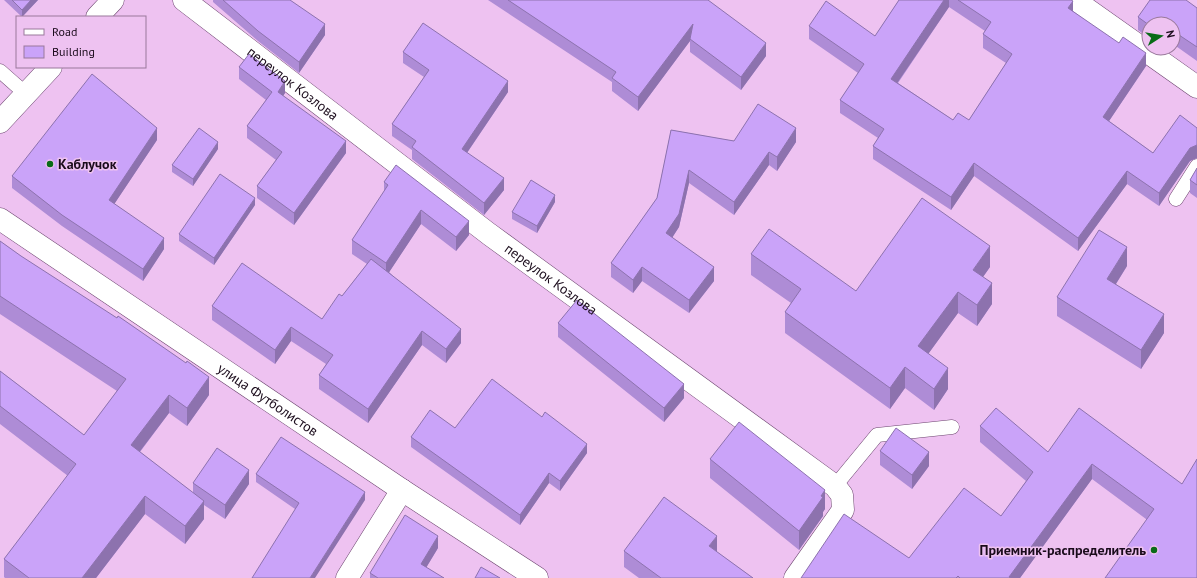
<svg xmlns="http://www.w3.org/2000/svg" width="1197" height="578" font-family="'PT Sans',sans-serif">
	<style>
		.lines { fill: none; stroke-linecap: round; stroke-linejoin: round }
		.lane-casing { stroke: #6c456f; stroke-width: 15 }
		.street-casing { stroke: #6c456f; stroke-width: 23 }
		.secondary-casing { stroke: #6c456f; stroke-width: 23 }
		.lane { stroke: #fff; stroke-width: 14 }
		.street { stroke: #fff; stroke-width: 22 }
		.secondary { stroke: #fff; stroke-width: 22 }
		.wall { fill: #ae8cd6; fill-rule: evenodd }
		.shaded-wall { fill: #8d72ae }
		.building { fill: #caa3f9; stroke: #8d72ae }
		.poi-dot { fill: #086b17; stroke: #eec2f1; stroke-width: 1.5 }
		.labels { text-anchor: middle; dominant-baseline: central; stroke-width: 3; stroke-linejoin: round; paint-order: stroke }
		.street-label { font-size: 14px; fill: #1a0b1b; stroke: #eec2f1 }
		.poi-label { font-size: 14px; font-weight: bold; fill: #1a0b1b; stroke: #eec2f1; text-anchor: start }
	</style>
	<rect width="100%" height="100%" fill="#eec2f1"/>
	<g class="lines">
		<defs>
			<path id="lane" d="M 0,71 L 26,94
				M 1176,199 L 1197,166
				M 835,486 L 877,435 L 952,427"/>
			<g id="street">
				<path id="s1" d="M 184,0 L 489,234 L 835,486 L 842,495 L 843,510 L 795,578"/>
				<path d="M 1074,0 L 1197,87"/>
				<path id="s2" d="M 0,219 L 402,490 L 537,578"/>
				<path d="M 347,578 L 402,490"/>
			</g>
			<path id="secondary" d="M 97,17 L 113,0
				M 0,122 L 51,67"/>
		</defs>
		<use href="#lane" class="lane-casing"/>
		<use href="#street" class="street-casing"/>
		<use href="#secondary" class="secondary-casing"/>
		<use href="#lane" class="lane"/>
		<use href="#street" class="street"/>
		<use href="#secondary" class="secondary"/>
	</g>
	<path class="wall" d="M 4,0 L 38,0 L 22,17 Z
		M 213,0 L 290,0 L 325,35 L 299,73 L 258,41 L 213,2 Z
		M 488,0 L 708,0 L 766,56 L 741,90 L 690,52 L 690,41 L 638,111 L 612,91 L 612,82 Z
		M 899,0 L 1071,0 L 1073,11 L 1146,66 L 1109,121 L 1153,153 L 1197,128 L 1197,158 L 1190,161 L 1159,206 L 1127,184 L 1078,251 L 974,176 L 951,210 L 873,159 L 873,146 L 878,138 L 840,113 L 840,100 L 858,73 L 809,39 L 809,26 L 875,36 ZM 949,7 L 985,31 L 983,34 L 983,48 L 1006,63 L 969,120 L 953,120 L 898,83 Z
		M 1197,8 L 1197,61 L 1173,44 L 1173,24 L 1149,24 L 1149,38 L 1138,30 L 1138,17 Z
		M 403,52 L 508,92 L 467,153 L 504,190 L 484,215 L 412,159 L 412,150 L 392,136 L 392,124 L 424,77 L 403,63 Z
		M 239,67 L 285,93 L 283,96 L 346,153 L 294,225 L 257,198 L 257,186 L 276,160 L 247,138 L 247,126 L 266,100 L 239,79 Z
		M 671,130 L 734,141 L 796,142 L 777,171 L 769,165 L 734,215 L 689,183 L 679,227 L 672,238 L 714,281 L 689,313 L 642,281 L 633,293 L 611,277 L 611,263 L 657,198 Z
		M 157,140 L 114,204 L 164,249 L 143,281 L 62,226 L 12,188 L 12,176 Z
		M 218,149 L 193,186 L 172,172 L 172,165 Z
		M 1197,168 L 1197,198 L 1190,193 L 1190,180 Z
		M 384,182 L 469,235 L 456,251 L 421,224 L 389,272 L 461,343 L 446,363 L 422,345 L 368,423 L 319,389 L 319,375 L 326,364 L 291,341 L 275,364 L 212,320 L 212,306 L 322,319 L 342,296 L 367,264 L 352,254 L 352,240 L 384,192 Z
		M 555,202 L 537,233 L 512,219 L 512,212 Z
		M 255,205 L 214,265 L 179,241 L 179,234 Z
		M 0,241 L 209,395 L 187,426 L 169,413 L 140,452 L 193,493 L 193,483 L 249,484 L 225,519 L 204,505 L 204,519 L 185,544 L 145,514 L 96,578 L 5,578 L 4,577 L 4,559 L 68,476 L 0,424 L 0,371 L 84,435 L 117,391 L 0,314 Z
		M 751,254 L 856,291 L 990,267 L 983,277 L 992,304 L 977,326 L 958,313 L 928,354 L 948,389 L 934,410 L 905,388 L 890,409 L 785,333 L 785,312 L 791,303 L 751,275 Z
		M 1127,266 L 1116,284 L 1164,333 L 1141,369 L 1057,316 L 1057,297 Z
		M 558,323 L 684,398 L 664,422 L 558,337 Z
		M 980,426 L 1048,452 L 1182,484 L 1197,578 L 1146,519 L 1092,479 L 1020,578 L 801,578 L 909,558 L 1001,516 L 1026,481 L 980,442 Z
		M 455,428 L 587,453 L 560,491 L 549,483 L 520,525 L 411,447 L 411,437 Z
		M 880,451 L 929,466 L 912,489 L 880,465 Z
		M 710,459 L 825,509 L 823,512 L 823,516 L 799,550 L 710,478 Z
		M 256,474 L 365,500 L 295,509 L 256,482 Z
		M 438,548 L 426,568 L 444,578 L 370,578 L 370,573 Z
		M 624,551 L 717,552 L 753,578 L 639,578 L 624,567 Z"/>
	<path class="shaded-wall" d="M 31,0 L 38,0 L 22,17 L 22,10 Z
		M 944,0 L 949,0 L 949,7 L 891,92 L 891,79 Z
		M 1073,1 L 1073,14 L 1068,8 Z
		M 325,24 L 325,35 L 299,73 L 299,62 Z
		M 693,24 L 690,41 L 638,111 L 638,97 Z
		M 766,43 L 766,56 L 741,90 L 741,77 Z
		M 1146,53 L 1146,66 L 1103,130 L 1103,117 Z
		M 285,81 L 285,93 L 278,104 L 278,92 Z
		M 508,81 L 508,92 L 462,160 L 462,149 Z
		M 157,128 L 157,140 L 109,212 L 109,200 Z
		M 796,128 L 796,142 L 777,171 L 777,157 Z
		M 346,141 L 346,153 L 294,225 L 294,213 Z
		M 218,142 L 218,149 L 193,186 L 193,179 Z
		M 1197,145 L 1197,158 L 1190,161 L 1159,206 L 1159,193 L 1190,148 Z
		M 769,152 L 769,165 L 734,215 L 734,202 Z
		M 974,163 L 974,176 L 951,210 L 951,197 Z
		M 689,170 L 689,183 L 679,227 L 666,247 L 666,233 Z
		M 1127,171 L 1127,184 L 1078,251 L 1078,238 Z
		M 504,178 L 504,190 L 484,215 L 484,203 Z
		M 555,195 L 555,202 L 537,233 L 537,226 Z
		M 255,198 L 255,205 L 214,265 L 214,258 Z
		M 421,210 L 421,224 L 386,277 L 386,263 Z
		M 469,221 L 469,235 L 456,251 L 456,237 Z
		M 164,238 L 164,249 L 143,281 L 143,269 Z
		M 990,246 L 990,267 L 973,291 L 973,270 Z
		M 1127,247 L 1127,266 L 1107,298 L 1107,279 Z
		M 642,267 L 642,281 L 633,293 L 633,280 Z
		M 714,267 L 714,281 L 689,313 L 689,300 Z
		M 992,283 L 992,304 L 977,326 L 977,305 Z
		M 958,292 L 958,313 L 918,368 L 918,346 Z
		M 1164,314 L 1164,333 L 1141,369 L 1141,350 Z
		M 291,327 L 291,341 L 275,364 L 275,350 Z
		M 461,329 L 461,343 L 446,363 L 446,349 Z
		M 422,331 L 422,345 L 368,423 L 368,409 Z
		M 905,367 L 905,388 L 890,409 L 890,388 Z
		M 948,368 L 948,389 L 934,410 L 934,389 Z
		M 209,377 L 209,395 L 187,426 L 187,408 Z
		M 684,384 L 684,398 L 664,422 L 664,408 Z
		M 169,395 L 169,413 L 131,463 L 131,445 Z
		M 587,444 L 587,453 L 560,491 L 560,481 Z
		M 929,452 L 929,466 L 912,489 L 912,475 Z
		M 1092,464 L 1092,479 L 1020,578 L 1009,578 L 1009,577 Z
		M 249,470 L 249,484 L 225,519 L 225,505 Z
		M 549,473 L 549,483 L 520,525 L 520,515 Z
		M 825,490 L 825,509 L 823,512 L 823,516 L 799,550 L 799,531 L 821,496 Z
		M 365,492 L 365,500 L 315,578 L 310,578 Z
		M 145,496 L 145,514 L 96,578 L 82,578 Z
		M 204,501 L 204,519 L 185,544 L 185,526 Z
		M 438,536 L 438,548 L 421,576 L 421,564 Z
		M 717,536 L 717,552 L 709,546 Z"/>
	<path class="building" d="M 12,0 L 31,0 L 22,10 Z
		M 223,0 L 290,0 L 325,24 L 299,62 L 258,31 Z
		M 508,0 L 708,0 L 766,43 L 741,77 L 690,39 L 693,24 L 638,97 L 612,78 L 616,72 Z
		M 899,0 L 944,0 L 891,79 L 953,120 L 958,113 L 969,120 L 1012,54 L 983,34 L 991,22 L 958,0 L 1071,0 L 1073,1 L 1068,8 L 1119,43 L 1123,37 L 1146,53 L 1103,117 L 1153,153 L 1180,115 L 1197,128 L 1197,145 L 1190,148 L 1159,193 L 1127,171 L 1078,238 L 974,163 L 951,197 L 873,146 L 884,129 L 840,100 L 864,64 L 809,26 L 826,1 L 875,36 Z
		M 1150,0 L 1186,0 L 1197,8 L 1197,47 L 1173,31 L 1173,24 L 1149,24 L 1149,25 L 1138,17 Z
		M 423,23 L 508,81 L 462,149 L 504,178 L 484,203 L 412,147 L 416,141 L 392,124 L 429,70 L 403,52 Z
		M 249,54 L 285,81 L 278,92 L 346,141 L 294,213 L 257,186 L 282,152 L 247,126 L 272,92 L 239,67 Z
		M 92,74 L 157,128 L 109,200 L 164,238 L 143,269 L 62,215 L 12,176 Z
		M 758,104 L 796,128 L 777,157 L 769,152 L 734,202 L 689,170 L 679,214 L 666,233 L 714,267 L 689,300 L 642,267 L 633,280 L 611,263 L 657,198 L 671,130 L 734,141 Z
		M 199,128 L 218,142 L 193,179 L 172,165 Z
		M 396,165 L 469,221 L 456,237 L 421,210 L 386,263 L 352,240 L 388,185 L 384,182 Z
		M 1197,168 L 1197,185 L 1190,180 Z
		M 220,174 L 255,198 L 214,258 L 179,234 Z
		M 531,180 L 555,195 L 537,226 L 512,212 Z
		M 922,198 L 990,246 L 973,270 L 992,283 L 977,305 L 958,292 L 918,346 L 948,368 L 934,389 L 905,367 L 890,388 L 785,312 L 801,289 L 751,254 L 769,229 L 856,291 Z
		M 1099,230 L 1127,247 L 1107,279 L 1164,314 L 1141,350 L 1057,297 Z
		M 0,241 L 21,256 L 117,318 L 118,316 L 186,363 L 187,361 L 209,377 L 187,408 L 169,395 L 131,445 L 204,501 L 185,526 L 145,496 L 82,578 L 29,578 L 4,559 L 76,464 L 0,406 L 0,371 L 84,435 L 126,379 L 0,296 Z
		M 371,259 L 461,329 L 446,349 L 422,331 L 368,409 L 319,375 L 333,355 L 291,327 L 275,350 L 212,306 L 242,263 L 322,319 L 339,294 L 342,296 Z
		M 577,300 L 684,384 L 664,408 L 558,323 Z
		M 492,379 L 542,417 L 545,412 L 587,444 L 560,481 L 549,473 L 520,515 L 411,437 L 430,410 L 455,428 Z
		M 996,408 L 1048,452 L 1079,408 L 1182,484 L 1197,459 L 1197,578 L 1105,578 L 1154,509 L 1092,464 L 1009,577 L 1011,578 L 960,578 L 958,576 L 956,578 L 801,578 L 844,514 L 909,558 L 964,488 L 1001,516 L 1033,472 L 980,426 Z
		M 739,422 L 825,490 L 821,496 L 823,497 L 799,531 L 710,459 Z
		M 896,428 L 929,452 L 912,475 L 880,451 Z
		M 281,437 L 365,492 L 310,578 L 252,578 L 299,503 L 256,474 Z
		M 217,448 L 249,470 L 225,505 L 193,483 Z
		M 664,497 L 717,536 L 709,546 L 753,578 L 661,578 L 624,551 Z
		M 405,515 L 438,536 L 421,564 L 444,578 L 378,578 L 370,573 Z
		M 481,567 L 500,578 L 475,578 Z"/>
	<g class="poi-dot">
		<circle cx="50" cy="164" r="4"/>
		<circle cx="1154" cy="550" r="4"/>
	</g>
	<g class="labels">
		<g class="street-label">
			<text stroke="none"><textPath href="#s1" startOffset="137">переулок Козлова</textPath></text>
			<text stroke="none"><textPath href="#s1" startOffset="461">переулок Козлова</textPath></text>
			<text stroke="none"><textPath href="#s2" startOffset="323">улица Футболистов</textPath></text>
		</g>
		<g class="poi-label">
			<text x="58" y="164">Каблучок</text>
			<text x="1146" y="550" text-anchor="end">Приемник-распределитель</text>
		</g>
	</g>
	<rect x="16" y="16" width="130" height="52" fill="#eec2f1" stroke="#99799b"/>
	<rect x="24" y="29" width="20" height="6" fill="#ffffff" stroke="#99799b"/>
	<text x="52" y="36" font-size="12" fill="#1a0b1b">Road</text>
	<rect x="24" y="46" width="20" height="12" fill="#caa3f9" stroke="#99799b"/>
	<text x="52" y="56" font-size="12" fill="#1a0b1b">Building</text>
	<g transform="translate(1161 36) rotate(78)"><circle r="19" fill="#eec2f1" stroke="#99799b"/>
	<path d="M0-3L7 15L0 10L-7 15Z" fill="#086b17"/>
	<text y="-6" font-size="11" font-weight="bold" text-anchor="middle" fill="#1a0b1b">N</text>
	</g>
</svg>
